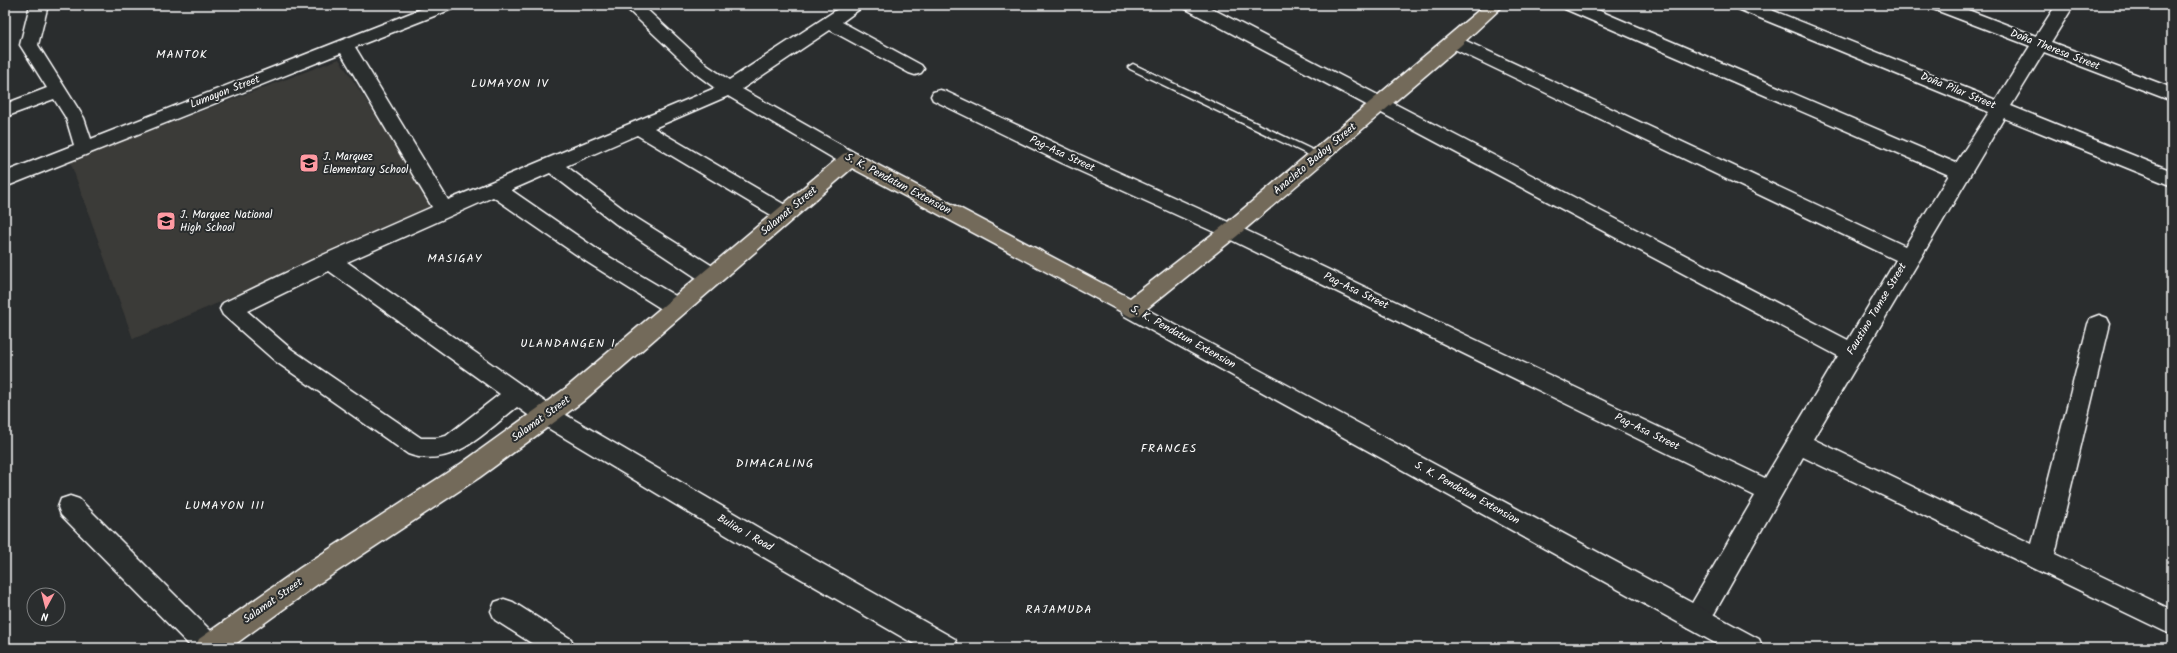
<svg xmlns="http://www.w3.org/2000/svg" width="2177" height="653" font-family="Kalam,sans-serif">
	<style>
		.built { fill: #3b3a37 }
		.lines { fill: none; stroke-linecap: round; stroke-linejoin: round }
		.service-casing { stroke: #fff; stroke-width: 3 }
		.minor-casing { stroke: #fff; stroke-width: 3 }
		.tertiary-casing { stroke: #fff; stroke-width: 3 }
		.primary-casing { stroke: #fff; stroke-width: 3 }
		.service { fill: #2a2d2e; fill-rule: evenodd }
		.minor { fill: #2a2d2e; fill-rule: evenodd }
		.tertiary { fill: #2a2d2e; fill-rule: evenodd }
		.primary { fill: #736a5a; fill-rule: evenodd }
		.labels { text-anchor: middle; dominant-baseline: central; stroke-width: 4; stroke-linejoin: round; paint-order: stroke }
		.street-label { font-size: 11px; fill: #fff; stroke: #2a2d2e }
		.poi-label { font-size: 11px; fill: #fff; stroke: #2a2d2e; text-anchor: start }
		.neighbourhood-label { font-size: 12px; letter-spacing: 1px; fill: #fff; stroke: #2a2d2e }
	</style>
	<rect width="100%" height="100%" fill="#2a2d2e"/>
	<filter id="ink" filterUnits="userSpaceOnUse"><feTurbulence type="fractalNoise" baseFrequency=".025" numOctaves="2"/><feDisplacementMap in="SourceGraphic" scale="8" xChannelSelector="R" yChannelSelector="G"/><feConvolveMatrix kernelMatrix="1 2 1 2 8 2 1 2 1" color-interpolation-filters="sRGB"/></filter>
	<g filter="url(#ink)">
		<path class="built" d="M 339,59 L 438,210 L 133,339 L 70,161 Z"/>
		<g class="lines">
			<defs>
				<path id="service" d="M 1133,64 L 1321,154 L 1323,156 L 1318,159 L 1315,158 L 1130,69 L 1128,67 Z"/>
				<path id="minor" d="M 30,5 L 48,5 L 38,45 L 84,118 L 91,139 L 431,5 L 455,5 L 452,9 L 355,47 L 448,200 L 715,88 L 696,74 L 623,5 L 642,5 L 708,66 L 729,80 L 844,5 L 865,5 L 842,22 L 921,65 L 924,69 L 921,73 L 915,75 L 909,73 L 830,30 L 742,89 L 857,154 L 860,159 L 857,164 L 850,166 L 843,164 L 728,96 L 654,128 L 792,209 L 795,214 L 792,219 L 785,221 L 778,219 L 637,135 L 566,166 L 630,214 L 719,270 L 722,276 L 719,282 L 711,284 L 703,282 L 616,224 L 550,173 L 511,190 L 601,252 L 684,301 L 687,307 L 684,313 L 676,315 L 668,313 L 587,262 L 493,197 L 347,262 L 554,408 L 759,528 L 955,639 L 959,648 L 921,648 L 741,544 L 538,422 L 517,407 C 485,432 452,470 408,454 L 275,361 L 223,315 L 220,309 L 223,303 L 323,255 L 432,207 L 341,53 L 5,187 L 5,172 L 74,145 L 66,118 L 54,99 L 5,117 L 5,104 L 47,88 L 20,45 ZM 329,271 L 500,394 L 446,436 L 436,438 L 421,438 L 291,349 L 247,311 Z
					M 1183,5 L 1205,5 L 1848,340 L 1896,260 L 1448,46 L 1445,42 L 1448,38 L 1454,36 L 1460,38 L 1905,246 L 1949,175 L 1565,9 L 1562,5 L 1586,5 L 1956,163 L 1989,112 L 1738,9 L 1735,5 L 1759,5 L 1996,100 L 2030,46 L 1933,9 L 1930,5 L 1955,5 L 2036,36 L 2056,5 L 2074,5 L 2051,42 L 2172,88 L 2172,101 L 2044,52 L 2011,106 L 2172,171 L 2172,186 L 2004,118 L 1813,439 L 2032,544 L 2088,324 L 2091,318 L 2099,315 L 2107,318 L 2110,324 L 2055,554 L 2172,610 L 2172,635 L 1803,457 L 1706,628 L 1697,631 L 1688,628 L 1684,619 L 1688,610 L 1755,496 L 1223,236 L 1062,163 L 933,100 L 931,96 L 933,92 L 940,90 L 947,92 L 1076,153 L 1237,226 L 1765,478 L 1838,356 L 1186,9 Z
					M 70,496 L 79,499 L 218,638 L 222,648 L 192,648 L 61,515 L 58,507 L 61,499 Z
					M 504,599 L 513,602 L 571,639 L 575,648 L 539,648 L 495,620 L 491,611 L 495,602 Z"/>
				<path id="tertiary" d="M 1131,301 L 1759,639 L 1763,648 L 1724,648 L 1123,315 L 1120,309 L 1123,303 Z"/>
				<path id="primary" d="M 1485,5 L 1504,5 L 1460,46 L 1237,236 L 1139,315 L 1131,317 L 852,168 L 582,402 L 480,477 L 318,584 L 230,648 L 195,648 L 199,639 L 300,568 L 462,463 L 566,388 L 843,154 L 850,152 L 857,154 L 1130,298 L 1223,226 Z"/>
			</defs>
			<use href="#service" class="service-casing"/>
			<use href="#minor" class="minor-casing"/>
			<use href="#tertiary" class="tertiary-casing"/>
			<use href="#primary" class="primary-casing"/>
			<use href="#service" class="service"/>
			<use href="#minor" class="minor"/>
			<use href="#tertiary" class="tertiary"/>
			<use href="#primary" class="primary"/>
		</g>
	</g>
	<defs>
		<symbol id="school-square" viewBox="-11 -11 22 22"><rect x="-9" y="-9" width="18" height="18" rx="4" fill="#ff9aa2" stroke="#2a2d2e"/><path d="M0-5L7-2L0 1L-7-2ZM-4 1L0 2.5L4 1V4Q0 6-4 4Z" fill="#111"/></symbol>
	</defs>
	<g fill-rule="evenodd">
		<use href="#school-square" x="298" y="152" width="22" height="22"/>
		<use href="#school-square" x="155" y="210" width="22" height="22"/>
	</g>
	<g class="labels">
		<g class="street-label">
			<text transform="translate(2055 50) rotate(21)">Doña Theresa Street</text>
			<text transform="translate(1958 91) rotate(22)">Doña Pilar Street</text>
			<text transform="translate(225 92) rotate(-21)">Lumayon Street</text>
			<text transform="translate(1062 154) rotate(25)">Pag-Asa Street</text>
			<text transform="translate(1315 159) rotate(-40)">Anacleto Badoy Street</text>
			<text transform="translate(898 184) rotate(28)">S. K. Pendatun Extension</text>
			<text transform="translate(789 211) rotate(-40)">Salamat Street</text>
			<text transform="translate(1356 291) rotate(26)">Pag-Asa Street</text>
			<text transform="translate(1877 309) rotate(-59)">Faustino Tamse Street</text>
			<text transform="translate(1183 337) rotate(29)">S. K. Pendatun Extension</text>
			<text transform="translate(541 419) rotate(-36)">Salamat Street</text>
			<text transform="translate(1647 432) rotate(26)">Pag-Asa Street</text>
			<text transform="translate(1467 493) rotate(29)">S. K. Pendatun Extension</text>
			<text transform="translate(745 533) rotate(30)">Buliao I Road</text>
			<text transform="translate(273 601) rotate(-35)">Salamat Street</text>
		</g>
		<g class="poi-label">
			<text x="323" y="157">J. Marquez<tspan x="323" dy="13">Elementary School</tspan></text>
			<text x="180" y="215">J. Marquez National<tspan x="180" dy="13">High School</tspan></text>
		</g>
		<g class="neighbourhood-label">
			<text x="182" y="54">MANTOK</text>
			<text x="510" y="83">LUMAYON IV</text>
			<text x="455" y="258">MASIGAY</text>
			<text x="568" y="343">ULANDANGEN I</text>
			<text x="1169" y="448">FRANCES</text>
			<text x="775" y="463">DIMACALING</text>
			<text x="225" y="505">LUMAYON III</text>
			<text x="1059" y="609">RAJAMUDA</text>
		</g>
	</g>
	<rect width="2177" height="653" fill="none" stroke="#2a2d2e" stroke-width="20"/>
	<rect x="10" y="10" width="2157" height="633" fill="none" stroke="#fff" stroke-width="1.5" filter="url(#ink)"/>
	<g transform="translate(46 607) rotate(187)"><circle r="19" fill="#2a2d2e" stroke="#7f8182"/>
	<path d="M0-3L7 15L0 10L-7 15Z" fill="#ff9aa2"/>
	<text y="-6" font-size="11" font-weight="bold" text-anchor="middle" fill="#ffffff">N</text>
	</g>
</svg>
